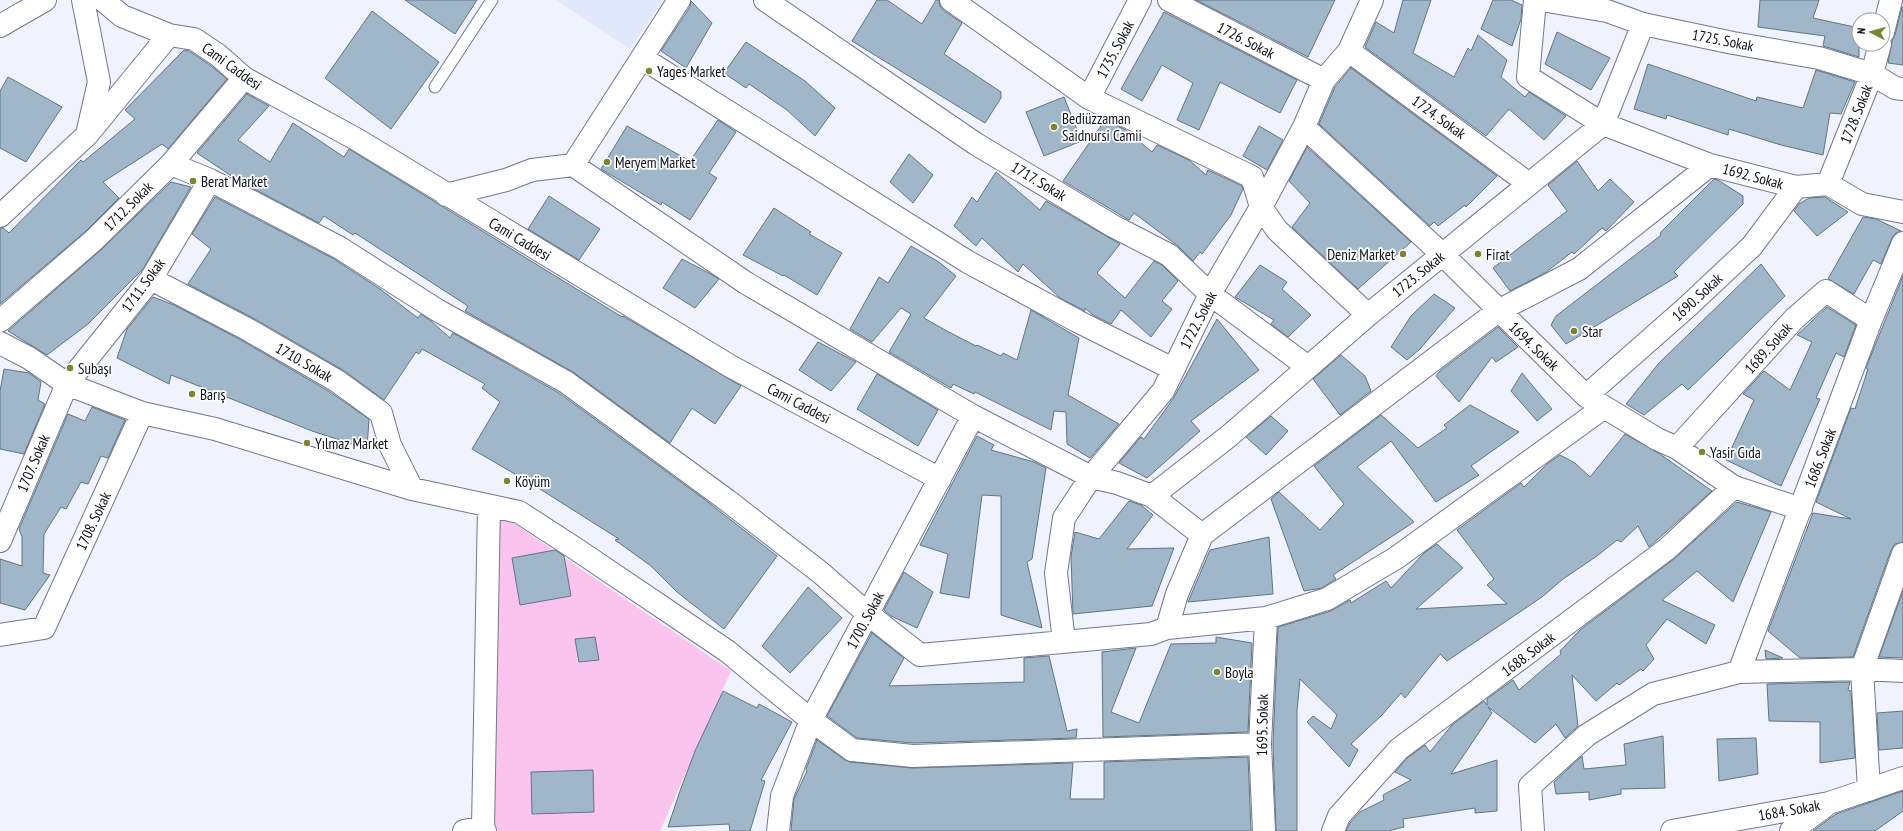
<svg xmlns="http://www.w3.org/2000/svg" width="1903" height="831" font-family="'PT Sans Narrow',sans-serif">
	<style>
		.built { fill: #e1e8fb }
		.green { fill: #fbc4ef }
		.building { fill: #a0b7c9; stroke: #5f7584 }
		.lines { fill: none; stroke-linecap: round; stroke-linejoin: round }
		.lane-casing { stroke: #71788e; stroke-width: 13 }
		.street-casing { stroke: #71788e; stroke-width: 24 }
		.secondary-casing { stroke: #71788e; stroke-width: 24 }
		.lane { stroke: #fff; stroke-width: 11 }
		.street { stroke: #fff; stroke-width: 22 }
		.secondary { stroke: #fff; stroke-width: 22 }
		.poi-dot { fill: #7c8430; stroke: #fff; stroke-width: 1.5 }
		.labels { text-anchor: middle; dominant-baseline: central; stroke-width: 3.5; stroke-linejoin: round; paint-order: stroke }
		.street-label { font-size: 15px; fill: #0b0e16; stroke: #fff }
		.poi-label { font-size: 15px; fill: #0b0e16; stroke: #fff; text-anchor: start }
	</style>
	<rect width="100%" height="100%" fill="#f0f3fd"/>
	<path class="built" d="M 556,0 L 663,0 L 630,49 Z"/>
	<path class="green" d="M 485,513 L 515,524 L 731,671 L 660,831 L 499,831 L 479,817 Z"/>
	<path class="building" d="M 405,0 L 477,0 L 455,34 Z
		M 877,0 L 887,0 L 922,24 L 936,0 L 939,0 L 940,6 L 943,10 L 962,23 L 944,54 L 1001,92 L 1001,98 L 985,123 L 852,41 Z
		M 1196,0 L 1335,0 L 1308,57 Z
		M 1403,0 L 1431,0 L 1413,53 L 1454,77 L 1468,48 L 1471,51 L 1478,35 L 1507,60 L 1501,77 L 1525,97 L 1529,92 L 1566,116 L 1544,140 L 1509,109 L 1486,136 L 1365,47 L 1376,22 L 1394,33 Z
		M 1493,0 L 1511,0 L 1522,5 L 1521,19 L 1512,46 L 1481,29 Z
		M 1760,0 L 1819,0 L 1813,18 L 1859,28 L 1859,57 L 1823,46 L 1825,36 L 1758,27 Z
		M 691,1 L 712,23 L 686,68 L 661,51 L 690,7 Z
		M 1902,7 L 1903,7 L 1903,65 L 1888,63 L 1892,41 L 1895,35 Z
		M 372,11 L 439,62 L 391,129 L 325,78 Z
		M 1164,12 L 1297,80 L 1280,113 L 1220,82 L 1199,130 L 1177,120 L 1193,83 L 1162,65 L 1142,101 L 1121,89 Z
		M 1557,32 L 1610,58 L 1591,90 L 1545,64 Z
		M 746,42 L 805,81 L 835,108 L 815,136 L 787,110 L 749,84 L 746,88 L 724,73 Z
		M 184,50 L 189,51 L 210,65 L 227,79 L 168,149 L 162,144 L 103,182 L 119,198 L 86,231 L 0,304 L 0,228 L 3,228 L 9,233 L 81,160 L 83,162 L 135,119 L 125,110 Z
		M 1648,64 L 1756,101 L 1757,97 L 1803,108 L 1816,70 L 1855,82 L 1841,114 L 1830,113 L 1823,155 L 1781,145 L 1729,129 L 1728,135 L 1667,115 L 1666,119 L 1634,109 Z
		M 1351,68 L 1497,176 L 1466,207 L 1465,205 L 1438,226 L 1434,222 L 1430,226 L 1319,124 L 1335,87 Z
		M 8,77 L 62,107 L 26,162 L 0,148 L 0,91 Z
		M 247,94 L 269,106 L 238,140 L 270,162 L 293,123 L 344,157 L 349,149 L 622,317 L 623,316 L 741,386 L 715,424 L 692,408 L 670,443 L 573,372 L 465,311 L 468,306 L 355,233 L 353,235 L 324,216 L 319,223 L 239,181 L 197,153 Z
		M 1064,97 L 1079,135 L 1079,142 L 1044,156 L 1026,112 Z
		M 718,120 L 736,132 L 709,173 L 717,178 L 690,220 L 662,202 L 661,205 L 601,169 L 627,126 L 690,161 Z
		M 1105,120 L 1126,130 L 1152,152 L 1157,145 L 1189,160 L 1206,175 L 1208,170 L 1242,186 L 1243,189 L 1231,215 L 1202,254 L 1200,252 L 1193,261 L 1178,246 L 1134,213 L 1129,220 L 1063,181 Z
		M 1259,126 L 1283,140 L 1267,170 L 1243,156 Z
		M 1307,147 L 1411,242 L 1358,289 L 1292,227 L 1310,203 L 1289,181 Z
		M 909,154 L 933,175 L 913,203 L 890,182 Z
		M 1577,161 L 1598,191 L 1610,179 L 1634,202 L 1606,231 L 1602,228 L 1574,254 L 1572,252 L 1545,273 L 1510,291 L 1493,268 L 1567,211 L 1548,185 Z
		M 996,172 L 1040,210 L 1046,201 L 1120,244 L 1097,273 L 1125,298 L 1154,261 L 1162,265 L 1178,281 L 1162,301 L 1172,309 L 1151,337 L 1121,310 L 1111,324 L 1093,315 L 1085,308 L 1085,311 L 1060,298 L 1023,264 L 1018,272 L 982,238 L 976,246 L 954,226 L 972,197 L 977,202 Z
		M 1714,179 L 1718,180 L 1743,196 L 1743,204 L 1674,272 L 1678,276 L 1566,344 L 1551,325 L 1556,316 L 1660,236 L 1661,232 Z
		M 171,182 L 191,187 L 143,269 L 88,324 L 47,355 L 8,331 L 102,249 Z
		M 549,196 L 600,229 L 579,260 L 528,229 Z
		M 215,197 L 334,259 L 380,289 L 418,318 L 421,314 L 431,321 L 450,338 L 453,333 L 559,393 L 704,499 L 777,556 L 724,629 L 677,592 L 651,566 L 615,540 L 619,539 L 532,484 L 472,449 L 500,402 L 482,388 L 485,384 L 422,349 L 419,354 L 416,352 L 384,400 L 343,370 L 253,318 L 188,284 L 211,249 L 192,234 Z
		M 1825,197 L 1848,212 L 1817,236 L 1794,211 L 1799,204 L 1809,198 Z
		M 774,208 L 811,232 L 809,234 L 842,253 L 817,295 L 784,275 L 783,276 L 743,255 Z
		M 1863,217 L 1876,219 L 1901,231 L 1896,233 L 1892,238 L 1881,264 L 1873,260 L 1854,294 L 1828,279 Z
		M 911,246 L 939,262 L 956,276 L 924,318 L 945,330 L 976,346 L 977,345 L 1001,356 L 1003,353 L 1017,360 L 1031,310 L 1079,338 L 1068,395 L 1119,424 L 1090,458 L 1067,444 L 1066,412 L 1054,411 L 1051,430 L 975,392 L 974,394 L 953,384 L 951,388 L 889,352 L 911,314 L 901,308 L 872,342 L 850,329 L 879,277 L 888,283 Z
		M 682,259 L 707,272 L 719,279 L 695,308 L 663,288 Z
		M 1761,264 L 1785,296 L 1688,390 L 1682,384 L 1644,415 L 1626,404 L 1659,363 Z
		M 1260,265 L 1287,282 L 1282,289 L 1311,315 L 1288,337 L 1271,324 L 1274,320 L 1235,297 Z
		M 1903,276 L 1903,542 L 1895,544 L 1891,550 L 1853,657 L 1800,658 L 1768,631 L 1813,513 L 1851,519 L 1816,502 L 1851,408 L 1855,409 L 1868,369 L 1866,368 Z
		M 1434,294 L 1455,308 L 1420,349 L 1407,360 L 1391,347 L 1411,316 Z
		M 153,297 L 174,305 L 241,340 L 330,392 L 369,419 L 367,449 L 312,431 L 171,375 L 169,384 L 117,358 L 127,329 Z
		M 1827,307 L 1856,325 L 1844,357 L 1836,353 L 1816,398 L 1820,399 L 1781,486 L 1726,460 L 1754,400 L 1743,394 L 1764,371 L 1790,390 L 1812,342 L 1797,335 Z
		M 1217,319 L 1259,370 L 1191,421 L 1200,431 L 1147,478 L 1119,463 L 1141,437 L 1144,439 L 1173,399 Z
		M 1498,327 L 1518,347 L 1496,362 L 1492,357 L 1459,402 L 1436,376 L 1440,371 Z
		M 818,342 L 856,362 L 831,391 L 799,370 Z
		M 1341,355 L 1365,376 L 1371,391 L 1340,415 L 1313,379 Z
		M 4,369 L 29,373 L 41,382 L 38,400 L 45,404 L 24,454 L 0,449 L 0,391 Z
		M 1522,373 L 1552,409 L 1537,421 L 1511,391 Z
		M 877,374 L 938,410 L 918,446 L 857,409 Z
		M 1470,405 L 1519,432 L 1471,466 L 1479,475 L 1436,502 L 1391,441 L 1357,467 L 1414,522 L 1333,575 L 1336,579 L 1322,588 L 1304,591 L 1271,499 L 1279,492 L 1320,530 L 1344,504 L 1314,466 L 1381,415 L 1418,448 L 1447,428 L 1444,425 Z
		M 92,407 L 125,420 L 108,458 L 101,456 L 88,484 L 81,482 L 66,509 L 61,507 L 44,534 L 43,573 L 50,575 L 25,610 L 0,603 L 0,559 L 22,566 L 22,537 L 19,529 L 68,414 L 85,421 Z
		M 1271,416 L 1288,431 L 1266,455 L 1246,437 Z
		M 1625,434 L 1660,454 L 1712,491 L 1649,547 L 1638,526 L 1621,542 L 1617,540 L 1597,556 L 1563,579 L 1542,597 L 1447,661 L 1440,654 L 1405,698 L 1401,693 L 1382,715 L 1351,744 L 1358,750 L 1349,767 L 1307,722 L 1313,716 L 1331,729 L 1337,715 L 1300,679 L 1297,711 L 1297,831 L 1276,831 L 1273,744 L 1278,627 L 1331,611 L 1350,600 L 1351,603 L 1386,581 L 1391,588 L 1424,553 L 1437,544 L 1463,568 L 1416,609 L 1507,604 L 1487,585 L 1494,579 L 1457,530 L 1521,483 L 1524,487 L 1547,464 L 1560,455 L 1575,463 L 1590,477 Z
		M 977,436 L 994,445 L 991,450 L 1034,462 L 1046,468 L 1032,559 L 1027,562 L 1042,628 L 1001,615 L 1001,496 L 982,495 L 969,598 L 940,593 L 948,554 L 920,545 Z
		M 1129,501 L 1141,505 L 1153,515 L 1127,549 L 1174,548 L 1152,606 L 1073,614 L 1071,557 L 1075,532 L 1099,539 Z
		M 1737,502 L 1771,512 L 1733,602 L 1697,571 L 1662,600 L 1715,625 L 1706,644 L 1667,619 L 1646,645 L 1654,659 L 1643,671 L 1641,669 L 1619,685 L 1617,683 L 1596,701 L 1572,675 L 1578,726 L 1565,738 L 1556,724 L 1535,743 L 1488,707 L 1492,713 L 1451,774 L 1497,760 L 1497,811 L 1475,813 L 1475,808 L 1403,819 L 1404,827 L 1388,831 L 1346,831 L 1350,823 L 1360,812 L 1384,800 L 1383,795 L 1411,780 L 1395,772 L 1407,758 L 1425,745 L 1430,752 L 1452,725 L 1484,701 L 1487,705 L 1487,699 L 1513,680 L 1519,690 L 1561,654 L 1560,651 L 1580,630 L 1674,559 Z
		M 1269,537 L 1273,594 L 1188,602 L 1210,550 Z
		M 555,550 L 564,556 L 571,596 L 520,605 L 512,558 Z
		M 904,572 L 933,592 L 917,628 L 891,616 L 884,610 Z
		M 808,587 L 842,618 L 790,673 L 762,646 Z
		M 1903,591 L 1903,658 L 1879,657 Z
		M 872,633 L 904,658 L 889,686 L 1024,682 L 1024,658 L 1049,656 L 1067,731 L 1077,729 L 1076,738 L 913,743 L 857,738 L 827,716 Z
		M 595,637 L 599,660 L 579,662 L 575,639 Z
		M 1216,637 L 1252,643 L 1248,732 L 1103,737 L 1102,652 L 1136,648 L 1111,712 L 1139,723 L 1171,644 L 1216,643 Z
		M 1765,650 L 1783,658 L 1766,659 Z
		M 1850,682 L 1848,690 L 1851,691 L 1855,758 L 1820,763 L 1820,722 L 1769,721 L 1767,684 Z
		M 723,691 L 757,708 L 759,704 L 792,722 L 761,780 L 765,781 L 750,831 L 730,831 L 729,824 L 668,827 L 680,791 L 695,751 Z
		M 1903,711 L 1903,748 L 1879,750 L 1877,713 Z
		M 1663,736 L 1665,788 L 1621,789 L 1621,794 L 1589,800 L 1589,792 L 1556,794 L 1554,782 L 1582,756 L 1584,769 L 1626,765 L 1624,744 Z
		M 1756,738 L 1758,774 L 1719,781 L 1717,739 Z
		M 817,740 L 845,760 L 850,762 L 912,768 L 1073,763 L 1070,799 L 1104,799 L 1104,762 L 1248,757 L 1251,831 L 791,831 L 794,799 L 807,771 L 806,769 Z
		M 593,770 L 594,812 L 532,814 L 531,772 Z
		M 1903,791 L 1903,811 L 1875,831 L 1813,831 L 1836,814 Z"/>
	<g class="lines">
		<defs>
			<path id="lane" d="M 435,87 L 492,0"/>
			<path id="street" d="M 83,0 L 99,82 L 88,130
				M 103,0 L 122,16 L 169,35 L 194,39 L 218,55 L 244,78 L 356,139 L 730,366 L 940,479
				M 765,0 L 976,144 L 1113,226 L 1169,255 L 1210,294 L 1308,367
				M 951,0 L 1089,98 L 1252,177 L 1261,207 L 1277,230 L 1368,315
				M 1169,0 L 1324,80
				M 1535,0 L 1528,77 L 1603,124 L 1710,165 L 1796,187 L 1828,184 L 1862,204 L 1903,212
				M 1541,0 L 1607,11 L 1643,24 L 1733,43 L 1819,58 L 1872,74 L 1895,88 L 1903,89
				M 1883,32 L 1891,0
				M 1349,51 L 1529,184
				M 642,58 L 968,262 L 1077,321 L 1173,369
				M 1089,98 L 1140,0
				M 1304,127 L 1442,254 L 1586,396 L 1657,439 L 1677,448 L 1734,487 L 1801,509
				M 171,164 L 210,180 L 340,248 L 437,310 L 566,382 L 728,501 L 821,573 L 868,614 L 920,655 L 1151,634 L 1167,628 L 1266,618 L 1327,599 L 1396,558 L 1603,408
				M 573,165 L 679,0
				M 1828,184 L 1872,74 L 1880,44
				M 446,195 L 506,180 L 532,170 L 573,165 L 746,283 L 973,416 L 1091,477 L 1117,483 L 1152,496 L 1202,535 L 1498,311 L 1579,269 L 1710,165
				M 0,216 L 87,135 L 169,35
				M 151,279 L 247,329 L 337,381 L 381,413 L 390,445 L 412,489
				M 0,321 L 94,240 L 171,164 L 244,78
				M 0,343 L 29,358 L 67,384 L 142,413 L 215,429 L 412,489 L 519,512 L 576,549 L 727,651 L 811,720 L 852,750 L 913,756 L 1260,744
				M 1586,396 L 1687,307 L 1752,246 L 1796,187
				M 1677,448 L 1794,319 L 1826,291 L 1871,320
				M 1152,496 L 1229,436 L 1368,315 L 1603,124 L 1643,24
				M 0,541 L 67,384 L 151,279 L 210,180
				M 1167,628 L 1177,594 L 1202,535
				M 0,635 L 44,628 L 142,413
				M 1064,642 L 1056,573 L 1064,518 L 1091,477 L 1163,391 L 1210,294 L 1261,207 L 1304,127 L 1324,80 L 1349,51 L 1372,0
				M 1739,672 L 1871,320 L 1903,243
				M 1869,790 L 1862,669 L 1903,671
				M 464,831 L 483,827
				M 485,831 L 483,827 L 489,506
				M 778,831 L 782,796 L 811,720 L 973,416
				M 1264,831 L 1260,744 L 1266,618
				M 1333,831 L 1339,816 L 1399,749 L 1667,549 L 1734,487
				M 1533,831 L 1530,786 L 1587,735 L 1653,694 L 1739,672 L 1862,669 L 1903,554
				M 1672,831 L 1829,803 L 1903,778
				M 1791,831 L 1824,807"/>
			<path id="secondary" d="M 0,26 L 45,0"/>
		</defs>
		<use href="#lane" class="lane-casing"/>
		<use href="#street" class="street-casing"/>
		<use href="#secondary" class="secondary-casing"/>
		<use href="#lane" class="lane"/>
		<use href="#street" class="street"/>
		<use href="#secondary" class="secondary"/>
	</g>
	<g class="poi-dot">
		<circle cx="649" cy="71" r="4"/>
		<circle cx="1054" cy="127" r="4"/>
		<circle cx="607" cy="162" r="4"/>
		<circle cx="193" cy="181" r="4"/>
		<circle cx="1403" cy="254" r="4"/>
		<circle cx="1478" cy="254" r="4"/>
		<circle cx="1574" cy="331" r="4"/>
		<circle cx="70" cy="368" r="4"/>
		<circle cx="192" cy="394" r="4"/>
		<circle cx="307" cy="443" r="4"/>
		<circle cx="1702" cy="452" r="4"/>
		<circle cx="507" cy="481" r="4"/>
		<circle cx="1217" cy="672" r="4"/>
	</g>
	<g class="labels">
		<g class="street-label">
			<text transform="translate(1246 40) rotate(27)">1726. Sokak</text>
			<text transform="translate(1723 40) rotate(11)">1725. Sokak</text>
			<text transform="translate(1115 49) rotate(-62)">1735. Sokak</text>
			<text transform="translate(232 66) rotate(36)">Cami Caddesi</text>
			<text transform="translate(1856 114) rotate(-68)">1728. Sokak</text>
			<text transform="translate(1439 117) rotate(36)">1724. Sokak</text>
			<text transform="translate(1753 176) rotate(15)">1692. Sokak</text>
			<text transform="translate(1039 181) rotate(31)">1717. Sokak</text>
			<text transform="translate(128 206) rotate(-45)">1712. Sokak</text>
			<text transform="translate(520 239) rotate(31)">Cami Caddesi</text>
			<text transform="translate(1418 274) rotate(-39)">1723. Sokak</text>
			<text transform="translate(143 285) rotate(-54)">1711. Sokak</text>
			<text transform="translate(1697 297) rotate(-43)">1690. Sokak</text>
			<text transform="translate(1198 320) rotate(-63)">1722. Sokak</text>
			<text transform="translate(1534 346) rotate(44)">1694. Sokak</text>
			<text transform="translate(1768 348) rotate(-48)">1689. Sokak</text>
			<text transform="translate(304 362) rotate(30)">1710. Sokak</text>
			<text transform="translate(799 403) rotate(28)">Cami Caddesi</text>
			<text transform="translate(1820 458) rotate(-69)">1686. Sokak</text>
			<text transform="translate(33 463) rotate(-67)">1707. Sokak</text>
			<text transform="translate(93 521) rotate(-65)">1708. Sokak</text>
			<text transform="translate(865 620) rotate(-62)">1700. Sokak</text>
			<text transform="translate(1528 654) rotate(-37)">1688. Sokak</text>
			<text transform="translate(1262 725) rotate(-89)">1695. Sokak</text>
			<text transform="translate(1789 810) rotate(-10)">1684. Sokak</text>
		</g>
		<g class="poi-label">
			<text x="657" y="71">Yages Market</text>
			<text x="1062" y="118">Bediüzzaman<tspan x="1062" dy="17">Saidnursi Camii</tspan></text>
			<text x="615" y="162">Meryem Market</text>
			<text x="201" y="181">Berat Market</text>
			<text x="1395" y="254" text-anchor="end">Deniz Market</text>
			<text x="1486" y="254">Firat</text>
			<text x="1582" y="331">Star</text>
			<text x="78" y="368">Subaşı</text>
			<text x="200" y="394">Barış</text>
			<text x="315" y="443">Yılmaz Market</text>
			<text x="1710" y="452">Yasir Gıda</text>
			<text x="515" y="481">Köyüm</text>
			<text x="1225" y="672">Boyla</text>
		</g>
	</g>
	<g transform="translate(1871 32) rotate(276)"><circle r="19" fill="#ffffff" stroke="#9d9fa2"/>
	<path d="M0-3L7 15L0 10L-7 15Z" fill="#7c8430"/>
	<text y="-6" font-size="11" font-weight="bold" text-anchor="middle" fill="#0b0e16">N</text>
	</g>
</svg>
